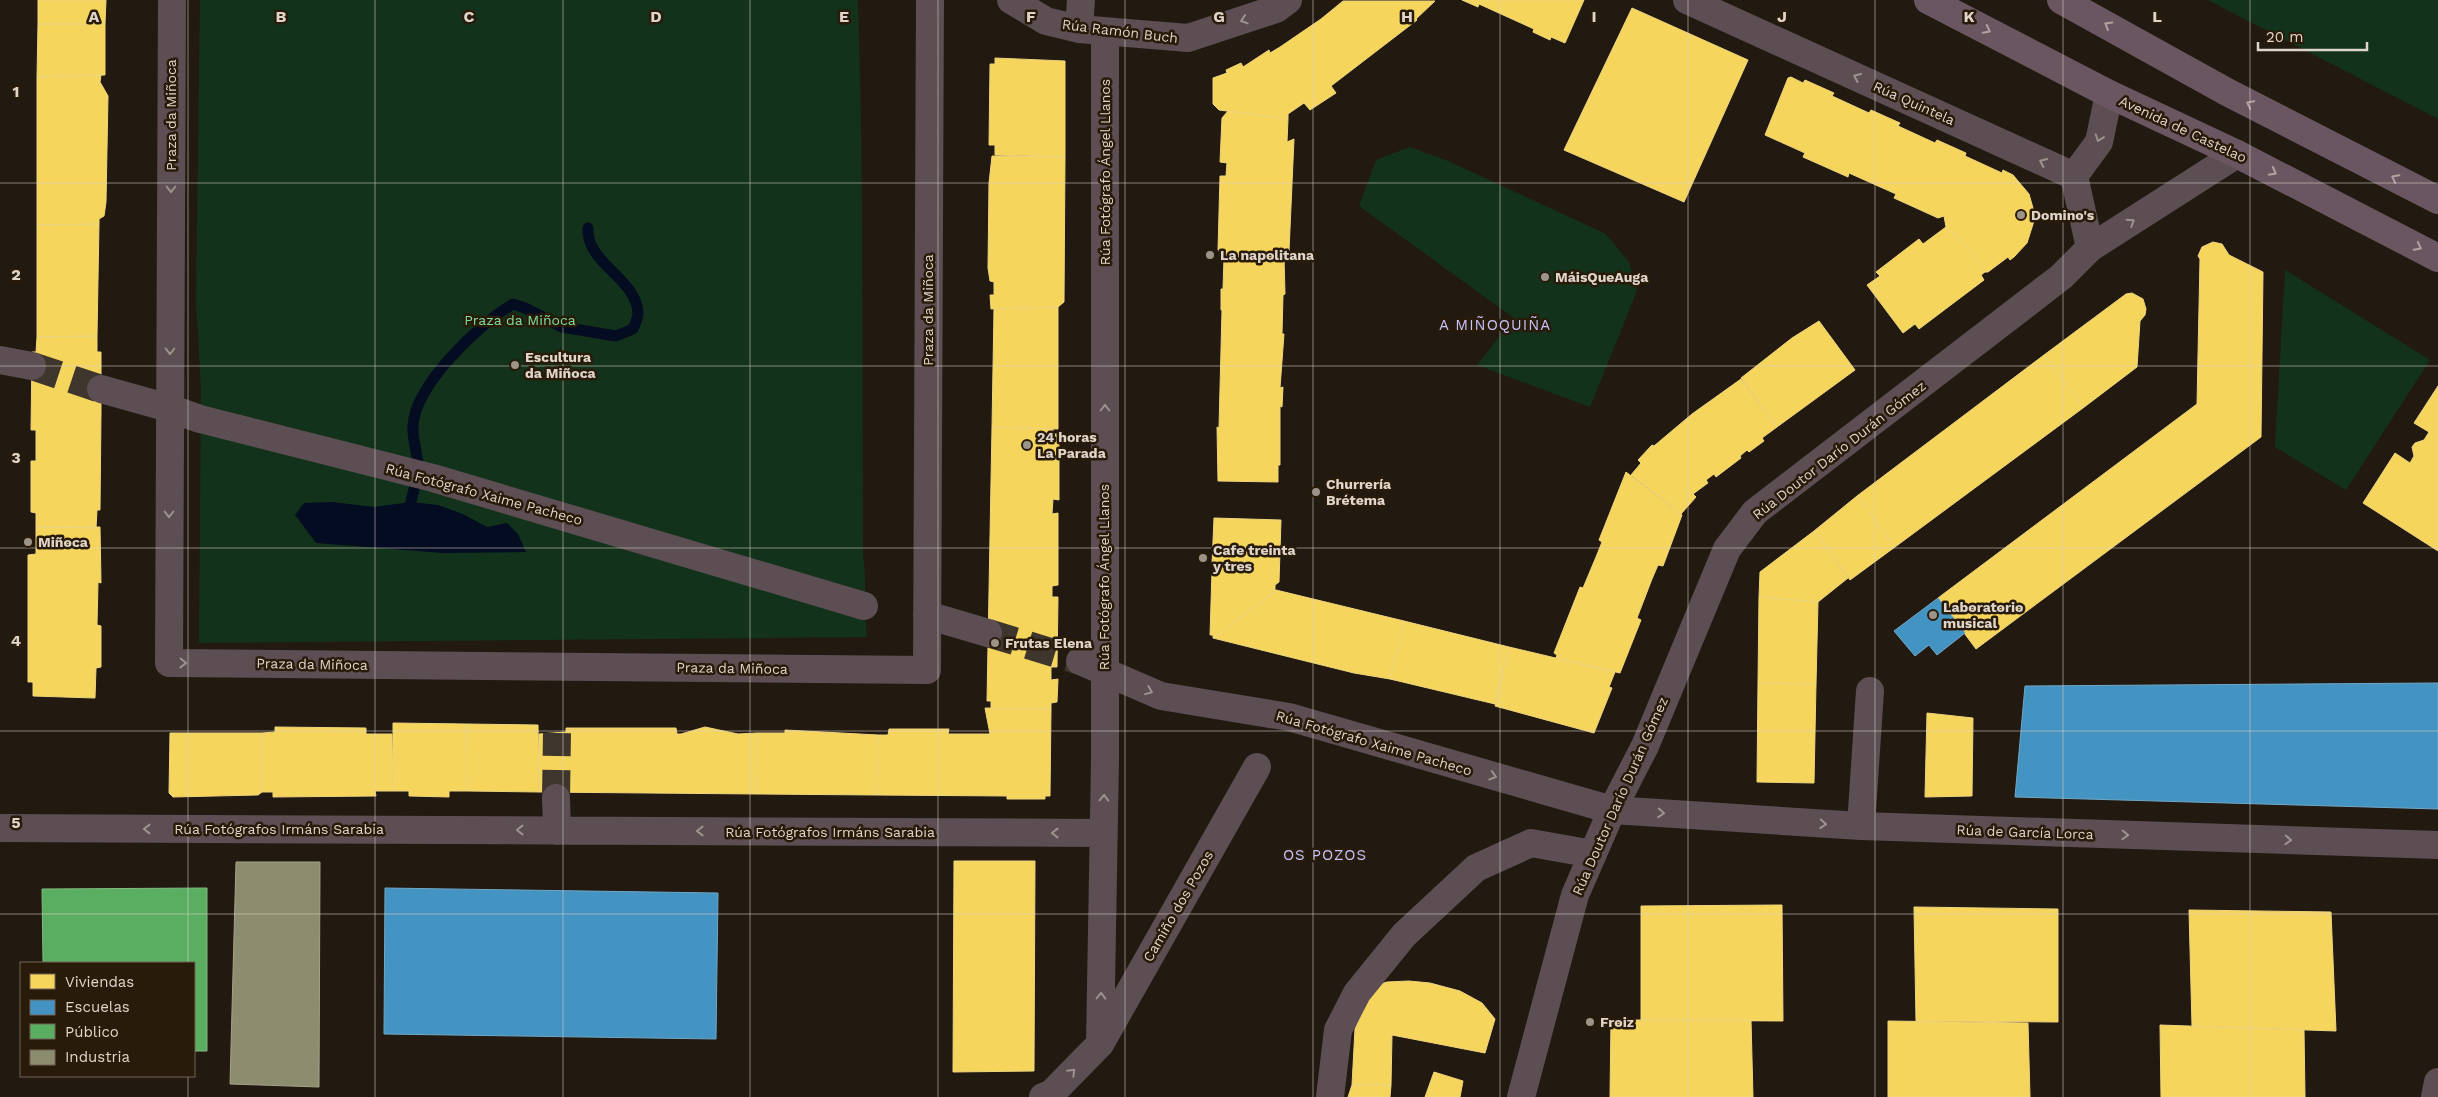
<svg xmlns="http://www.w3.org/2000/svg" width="2438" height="1097" font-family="'Work Sans',sans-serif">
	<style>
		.green { fill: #13321b }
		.water { fill: #030c21 }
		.homes { fill: #f6d55c; stroke: #efd57d }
		.schools { fill: #4393c3; stroke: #72a7c5 }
		.public { fill: #5aae61; stroke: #82ba80 }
		.industry { fill: #8c8c6e; stroke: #a5a28a }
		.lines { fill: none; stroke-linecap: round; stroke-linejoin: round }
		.stream { stroke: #030c21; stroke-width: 11 }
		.minor-tunnel { stroke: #3e362d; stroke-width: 28; stroke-dasharray: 28 14; stroke-linecap: butt }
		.minor { stroke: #5c4e52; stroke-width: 28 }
		.major { stroke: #6a5660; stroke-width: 28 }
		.oneway { stroke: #9e928e }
		.oneway2 { stroke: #b0a2a0 }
		.grid { fill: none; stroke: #dfd5ca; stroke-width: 1; stroke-opacity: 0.55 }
		.poi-dot { fill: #9d9489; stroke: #291b0a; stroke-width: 2 }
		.labels { text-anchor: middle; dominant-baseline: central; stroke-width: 5; stroke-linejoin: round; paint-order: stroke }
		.street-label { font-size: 14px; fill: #dfd5ca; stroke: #291b0a }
		.poi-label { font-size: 14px; font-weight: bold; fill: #dfd5ca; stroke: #291b0a; text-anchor: start }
		.park-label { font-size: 14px; fill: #81dc9a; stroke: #291b0a }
		.neighbourhood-label { font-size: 15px; letter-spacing: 1px; fill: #c7c3fd; stroke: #291b0a }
		.grid-label { font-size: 16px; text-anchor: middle; font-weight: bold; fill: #dfd5ca; stroke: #291b0a; stroke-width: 5; stroke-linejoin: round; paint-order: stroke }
	</style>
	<rect width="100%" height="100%" fill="#221a11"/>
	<path class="green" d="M 200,0 L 858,0 C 864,185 862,370 863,555 C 867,582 864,609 867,637 L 199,643 L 201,388 L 196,300 Z
		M 2208,0 L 2438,0 L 2438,119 Z
		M 1410,147 L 1448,161 L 1606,234 L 1629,262 L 1637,291 L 1590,407 L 1477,365 L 1514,318 L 1359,206 L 1376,160 Z
		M 2285,270 L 2430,360 L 2346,490 L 2275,447 Z"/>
	<path class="water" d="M 332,502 L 374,507 L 411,502 L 438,505 L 463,514 L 487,527 L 507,523 L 518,534 L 526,552 L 443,553 L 316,543 L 295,515 L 304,503 Z"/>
	<path class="homes" d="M 38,0 L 106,0 L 105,24 L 38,24 Z
		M 1462,0 L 1584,0 L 1565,43 L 1551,37 L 1550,40 L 1533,32 L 1534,29 L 1479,4 L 1478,7 Z
		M 1343,1 L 1435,1 L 1416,19 L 1417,20 L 1331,86 L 1336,93 L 1310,110 L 1304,103 L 1288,114 L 1288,119 L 1219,110 L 1213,104 L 1213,78 L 1227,73 L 1226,70 L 1241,63 L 1243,67 L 1269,50 L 1270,53 L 1280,47 L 1321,19 Z
		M 1632,8 L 1748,60 L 1684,202 L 1564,150 Z
		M 38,24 L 105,24 L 105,75 L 37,77 Z
		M 995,58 L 1065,61 L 1065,157 L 995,155 L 995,145 L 989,145 L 990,64 L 995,64 Z
		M 87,75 L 101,75 L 100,82 L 108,96 L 106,202 L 104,216 L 99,219 L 99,224 L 37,225 L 37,77 Z
		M 1791,77 L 1803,83 L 1805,80 L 1834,93 L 1832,96 L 1869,113 L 1871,110 L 1900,123 L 1898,126 L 1935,143 L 1937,140 L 1966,153 L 1965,156 L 2002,173 L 2003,170 L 2013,175 L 2029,194 L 2033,208 L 2034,221 L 2027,243 L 2014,257 L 2010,260 L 2008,257 L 1988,272 L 1985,272 L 1966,246 L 1946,227 L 1944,216 L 1938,218 L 1894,198 L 1896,194 L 1849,173 L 1848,177 L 1803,157 L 1805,153 L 1765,135 L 1788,78 Z
		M 1228,111 L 1288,119 L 1287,142 L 1294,139 L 1289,251 L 1284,258 L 1224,257 L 1218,250 L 1220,176 L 1226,176 L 1227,163 L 1220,162 L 1222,118 Z
		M 992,156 L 1065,157 L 1064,302 L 1058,307 L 991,309 L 990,295 L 994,295 L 994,282 L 990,281 L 988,268 L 989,183 Z
		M 99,224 L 97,336 L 37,337 L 37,225 Z
		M 1946,227 L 1966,246 L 1985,272 L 1981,275 L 1984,280 L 1919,329 L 1915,324 L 1903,333 L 1867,285 L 1880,276 L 1876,272 L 1919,239 L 1923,244 Z
		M 2213,242 L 2222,244 L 2229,255 L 2263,272 L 2261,437 L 1976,649 L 1938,598 L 2197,404 L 2200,259 L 2198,256 L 2202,247 Z
		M 1224,257 L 1284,258 L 1285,294 L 1283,295 L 1282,334 L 1284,334 L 1280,388 L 1283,387 L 1282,407 L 1280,406 L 1280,465 L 1278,465 L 1278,482 L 1218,481 L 1217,427 L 1219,428 L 1222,310 L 1221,310 L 1221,289 L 1223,289 Z
		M 2132,293 L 2143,299 L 2146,309 L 2145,315 L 2140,321 L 2137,367 L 2083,408 L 2044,355 L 2126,294 Z
		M 1058,307 L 1058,429 L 992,427 L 994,309 Z
		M 1819,321 L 1855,370 L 1777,427 L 1741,378 L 1792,338 Z
		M 97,336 L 97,352 L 101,352 L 101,412 L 100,510 L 97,510 L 96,528 L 36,527 L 36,513 L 31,512 L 31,461 L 36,461 L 36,430 L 31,430 L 32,354 L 32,352 L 36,352 L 37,337 Z
		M 2044,355 L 2083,408 L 1895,547 L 1857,496 Z
		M 1741,379 L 1777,427 L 1762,438 L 1764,441 L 1749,452 L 1747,450 L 1740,456 L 1741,458 L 1716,477 L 1714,474 L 1706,480 L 1708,483 L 1693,494 L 1696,497 L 1681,514 L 1631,475 L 1641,463 L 1638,460 L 1652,445 L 1654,446 L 1692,414 Z
		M 2438,386 L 2438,551 L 2363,503 L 2395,453 L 2410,463 L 2414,456 L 2412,447 L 2415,443 L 2424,440 L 2429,432 L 2414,423 Z
		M 992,427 L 1053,429 L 1053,434 L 1059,434 L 1059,500 L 1053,499 L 1052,514 L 1058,513 L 1058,585 L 1052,586 L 1052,597 L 1058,597 L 1057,667 L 1051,667 L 1051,680 L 1058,679 L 1057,702 L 1051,703 L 1051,709 L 991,709 L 991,701 L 987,701 Z
		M 1626,472 L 1682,515 L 1663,566 L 1658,565 L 1652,579 L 1637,618 L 1641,620 L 1620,673 L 1556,658 L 1557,655 L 1554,653 L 1580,587 L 1583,588 L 1596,557 L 1602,542 L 1599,540 Z
		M 1857,496 L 1895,547 L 1850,580 L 1814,531 Z
		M 1214,518 L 1281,520 L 1279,582 L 1275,585 L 1275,592 L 1213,638 L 1213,635 L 1210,635 L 1212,571 L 1216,571 L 1216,564 L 1212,564 Z
		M 36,527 L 100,527 L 101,583 L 98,582 L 97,625 L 101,626 L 101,667 L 96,668 L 95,698 L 33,696 L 33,682 L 28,682 L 28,555 L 36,554 Z
		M 1814,531 L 1848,578 L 1818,602 L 1759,597 L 1760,572 Z
		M 1276,590 L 1404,621 L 1390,679 L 1354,673 L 1213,638 Z
		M 1759,597 L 1818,602 L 1816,684 L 1758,683 Z
		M 1404,621 L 1509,647 L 1495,704 L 1390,679 Z
		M 1509,647 L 1615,672 L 1609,687 L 1612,688 L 1594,733 L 1495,706 Z
		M 1758,683 L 1816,684 L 1814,783 L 1757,782 Z
		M 985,708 L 1051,709 L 1050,796 L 1045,796 L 1045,799 L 1007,799 L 1007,796 L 876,795 L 878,735 L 888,735 L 889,729 L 949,729 L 948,734 L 990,734 Z
		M 1927,713 L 1973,718 L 1972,796 L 1925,797 Z
		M 393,723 L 466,724 L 467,791 L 449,791 L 449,797 L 409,796 L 409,791 L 393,791 Z
		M 466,724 L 538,725 L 539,792 L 467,791 Z
		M 275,727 L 366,728 L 366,734 L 392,734 L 393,791 L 375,791 L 376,796 L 273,797 L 273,792 L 262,792 L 262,733 L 275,732 Z
		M 705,727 L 738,734 L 757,733 L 756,794 L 539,792 L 539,734 L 566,732 L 566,728 L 676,728 L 677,734 L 681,734 Z
		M 785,730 L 878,735 L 876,795 L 756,794 L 757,733 L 785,733 Z
		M 170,733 L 262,733 L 262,792 L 258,795 L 173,797 L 169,793 Z
		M 954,861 L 1035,861 L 1034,1071 L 953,1072 Z
		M 1782,905 L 1783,1021 L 1641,1020 L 1641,906 Z
		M 1914,907 L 2058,909 L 2058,1022 L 1916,1021 Z
		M 2189,910 L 2331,912 L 2336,1031 L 2192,1026 Z
		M 1409,981 L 1430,983 L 1460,991 L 1482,1003 L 1495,1019 L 1485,1053 L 1392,1035 L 1391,1085 L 1352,1085 L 1355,1029 L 1374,986 L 1387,982 Z
		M 1611,1020 L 1751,1020 L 1753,1097 L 1610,1097 Z
		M 1888,1021 L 2028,1023 L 2030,1097 L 1888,1097 Z
		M 2160,1025 L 2304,1030 L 2305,1097 L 2161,1097 Z
		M 1434,1072 L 1463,1081 L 1460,1097 L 1425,1097 Z
		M 1352,1085 L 1391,1085 L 1390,1097 L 1348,1097 Z"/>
	<path class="schools" d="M 1938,598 L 1965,633 L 1937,655 L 1929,645 L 1915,656 L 1894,631 Z
		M 2438,683 L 2438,809 L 2015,797 L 2025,686 Z
		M 385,888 L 718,893 L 716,1039 L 384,1034 Z"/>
	<path class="public" d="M 207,888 L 207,1051 L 194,1051 L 194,963 L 43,963 L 42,889 Z"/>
	<path class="industry" d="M 236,862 L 320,862 L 319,1087 L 230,1084 Z"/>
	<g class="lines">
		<path class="stream" d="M 411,502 C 413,491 418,478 418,468 C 418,454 412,439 413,425 C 416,384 479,324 513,304 L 525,308 L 562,327 L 616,336 L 633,329 C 635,324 638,318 638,314 C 638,279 586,264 588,228"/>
		<path class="minor-tunnel" d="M 32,366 L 101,389
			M 988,633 L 1080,661
			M 556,798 L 557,733"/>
		<path class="minor" d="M 172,0 L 169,663 L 927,670 L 930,0
			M 1011,0 L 1046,21 L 1079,29 L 1188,38 L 1276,9 L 1288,0
			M 1687,0 L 2074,176
			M 1079,29 L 1081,0
			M 2074,176 L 2099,142 L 2109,94
			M 2074,176 L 2090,248
			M 0,360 L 32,366
			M 101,389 L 169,408 L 200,419 L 433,478 L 864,606
			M 927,615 L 988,633
			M 1080,661 L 1161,696 L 1289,717 L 1612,810 L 1861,826 L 2438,845
			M 556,798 L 557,831
			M 1861,826 L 1870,691
			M 0,828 L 1103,833
			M 1100,1044 L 1105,760 L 1105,32
			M 1043,1097 L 1052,1093 L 1100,1044 L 1257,767
			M 1330,1097 L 1338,1030 L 1357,993 L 1404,935 L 1476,868 L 1531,843 L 1593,854
			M 1521,1097 L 1575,895 L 1612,810 L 1645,746 L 1727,549 L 1755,512 L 2061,277 L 2090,248 L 2237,154
			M 2435,1097 L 2438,1082"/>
		<path class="major" d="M 1928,0 L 2109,94 L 2237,154 L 2438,258
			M 2061,0 L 2227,92 L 2438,200"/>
	</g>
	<defs><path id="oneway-chevron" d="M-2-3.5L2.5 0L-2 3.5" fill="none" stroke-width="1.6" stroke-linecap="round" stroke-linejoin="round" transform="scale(1.25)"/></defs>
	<g class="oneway">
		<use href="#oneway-chevron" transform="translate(1244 20) rotate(162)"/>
		<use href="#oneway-chevron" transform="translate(1857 77) rotate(-156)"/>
		<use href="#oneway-chevron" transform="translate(2099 138) rotate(109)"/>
		<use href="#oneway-chevron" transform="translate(2043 162) rotate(-155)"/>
		<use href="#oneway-chevron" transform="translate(171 189) rotate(90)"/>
		<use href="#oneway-chevron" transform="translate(2131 222) rotate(-33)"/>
		<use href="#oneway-chevron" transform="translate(170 351) rotate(90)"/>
		<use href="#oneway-chevron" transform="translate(1105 408) rotate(-90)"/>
		<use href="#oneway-chevron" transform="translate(169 514) rotate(90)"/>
		<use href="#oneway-chevron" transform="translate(183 663) rotate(1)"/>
		<use href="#oneway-chevron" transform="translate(1149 691) rotate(22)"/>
		<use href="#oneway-chevron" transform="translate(1493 776) rotate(16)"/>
		<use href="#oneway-chevron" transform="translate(1104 798) rotate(-89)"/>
		<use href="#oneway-chevron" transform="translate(1661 813) rotate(4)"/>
		<use href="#oneway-chevron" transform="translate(1823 824) rotate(4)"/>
		<use href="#oneway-chevron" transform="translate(147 829) rotate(-180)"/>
		<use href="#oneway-chevron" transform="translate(520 830) rotate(-180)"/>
		<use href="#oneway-chevron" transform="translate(700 831) rotate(-180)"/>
		<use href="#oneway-chevron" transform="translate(1055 833) rotate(180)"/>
		<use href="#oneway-chevron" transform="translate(2125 835) rotate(2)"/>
		<use href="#oneway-chevron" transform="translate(2288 840) rotate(2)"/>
		<use href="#oneway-chevron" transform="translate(1101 996) rotate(-89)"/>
		<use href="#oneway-chevron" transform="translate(1072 1072) rotate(-45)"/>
	</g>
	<g class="oneway2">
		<use href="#oneway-chevron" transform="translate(2108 25) rotate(-150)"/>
		<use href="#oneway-chevron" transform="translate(1987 30) rotate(27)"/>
		<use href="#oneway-chevron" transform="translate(2250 104) rotate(-153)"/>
		<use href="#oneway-chevron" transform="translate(2273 172) rotate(27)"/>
		<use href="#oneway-chevron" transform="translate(2395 178) rotate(-153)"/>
		<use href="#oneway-chevron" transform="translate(2418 247) rotate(28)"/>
	</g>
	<path class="grid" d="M 188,0 L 188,963M 375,0 L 375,1097M 563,0 L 563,1097M 750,0 L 750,1097M 938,0 L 938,1097M 1125,0 L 1125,1097M 1313,0 L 1313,1097M 1500,0 L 1500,1097M 1688,0 L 1688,1097M 1875,0 L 1875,1097M 2063,0 L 2063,1097M 2250,0 L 2250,1097M 0,183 L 2438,183M 0,366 L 2438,366M 0,548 L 2438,548M 0,731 L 2438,731M 0,914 L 2438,914M 188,1076 L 188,1097"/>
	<g class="poi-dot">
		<circle cx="2021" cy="215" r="5"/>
		<circle cx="1210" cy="255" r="5"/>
		<circle cx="1545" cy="277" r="5"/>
		<circle cx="515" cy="365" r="5"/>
		<circle cx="1027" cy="445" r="5"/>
		<circle cx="1316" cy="492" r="5"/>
		<circle cx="28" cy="542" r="5"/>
		<circle cx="1203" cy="558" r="5"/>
		<circle cx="1933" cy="615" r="5"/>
		<circle cx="995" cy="643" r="5"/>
		<circle cx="1590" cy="1022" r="5"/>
	</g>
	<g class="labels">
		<g class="street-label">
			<text transform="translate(1120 31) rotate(7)">Rúa Ramón Buch</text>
			<text transform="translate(1914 103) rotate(24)">Rúa Quintela</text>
			<text transform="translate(171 115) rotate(-90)">Praza da Miñoca</text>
			<text transform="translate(2183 129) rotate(25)">Avenida de Castelao</text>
			<text transform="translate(1105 172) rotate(-90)">Rúa Fotógrafo Ángel Llanos</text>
			<text transform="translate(928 310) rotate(-90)">Praza da Miñoca</text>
			<text transform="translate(1839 450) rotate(-38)">Rúa Doutor Darío Durán Gómez</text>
			<text transform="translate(484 494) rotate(15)">Rúa Fotógrafo Xaime Pacheco</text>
			<text transform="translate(1104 577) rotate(-90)">Rúa Fotógrafo Ángel Llanos</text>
			<text transform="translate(312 664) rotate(1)">Praza da Miñoca</text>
			<text transform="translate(732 668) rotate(1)">Praza da Miñoca</text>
			<text transform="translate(1374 743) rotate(16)">Rúa Fotógrafo Xaime Pacheco</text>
			<text transform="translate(1620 796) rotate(-66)">Rúa Doutor Darío Durán Gómez</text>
			<text x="279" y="829">Rúa Fotógrafos Irmáns Sarabia</text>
			<text x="830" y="832">Rúa Fotógrafos Irmáns Sarabia</text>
			<text transform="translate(2025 832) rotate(2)">Rúa de García Lorca</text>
			<text transform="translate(1178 906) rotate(-60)">Camiño dos Pozos</text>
		</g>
		<g class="poi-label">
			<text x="2031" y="215">Domino's</text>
			<text x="1220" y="255">La napolitana</text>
			<text x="1555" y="277">MáisQueAuga</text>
			<text x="525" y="357">Escultura<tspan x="525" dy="16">da Miñoca</tspan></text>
			<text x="1037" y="437">24 horas<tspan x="1037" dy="16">La Parada</tspan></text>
			<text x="1326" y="484">Churrería<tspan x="1326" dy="16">Brétema</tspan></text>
			<text x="38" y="542">Miñoca</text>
			<text x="1213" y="550">Cafe treinta<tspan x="1213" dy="16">y tres</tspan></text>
			<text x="1943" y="607">Laboratorio<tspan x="1943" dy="16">musical</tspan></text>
			<text x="1005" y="643">Frutas Elena</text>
			<text x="1600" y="1022">Froiz</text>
		</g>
		<g class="park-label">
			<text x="520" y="320">Praza da Miñoca</text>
		</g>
		<g class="neighbourhood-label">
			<text x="1495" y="325">A MIÑOQUIÑA</text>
			<text x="1325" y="855">OS POZOS</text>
		</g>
	</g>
	<g class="grid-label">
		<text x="94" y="22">A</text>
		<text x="281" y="22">B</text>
		<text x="469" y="22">C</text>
		<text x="656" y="22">D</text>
		<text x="844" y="22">E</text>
		<text x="1031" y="22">F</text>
		<text x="1219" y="22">G</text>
		<text x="1407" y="22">H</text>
		<text x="1594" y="22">I</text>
		<text x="1782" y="22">J</text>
		<text x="1969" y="22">K</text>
		<text x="2157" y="22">L</text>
		<text x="16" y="97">1</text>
		<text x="16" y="280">2</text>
		<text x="16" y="463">3</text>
		<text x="16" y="646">4</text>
		<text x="16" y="828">5</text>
	</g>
	<rect x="20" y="962" width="175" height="115" fill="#291b0a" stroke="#726557"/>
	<rect x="30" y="974" width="25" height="15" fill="#f6d55c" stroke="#726557"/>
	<text x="65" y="987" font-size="15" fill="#dfd5ca">Viviendas</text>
	<rect x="30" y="1000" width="25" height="15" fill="#4393c3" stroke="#726557"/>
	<text x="65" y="1012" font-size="15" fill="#dfd5ca">Escuelas</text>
	<rect x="30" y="1024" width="25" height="15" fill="#5aae61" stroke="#726557"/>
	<text x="65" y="1037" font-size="15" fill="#dfd5ca">Público</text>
	<rect x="30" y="1050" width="25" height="15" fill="#8c8c6e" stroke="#726557"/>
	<text x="65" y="1062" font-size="15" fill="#dfd5ca">Industria</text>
	<path d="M2258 42v8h109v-8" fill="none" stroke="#dfd5ca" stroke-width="2.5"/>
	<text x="2266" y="42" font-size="15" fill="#dfd5ca" stroke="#291b0a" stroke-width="4" paint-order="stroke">20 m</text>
</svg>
